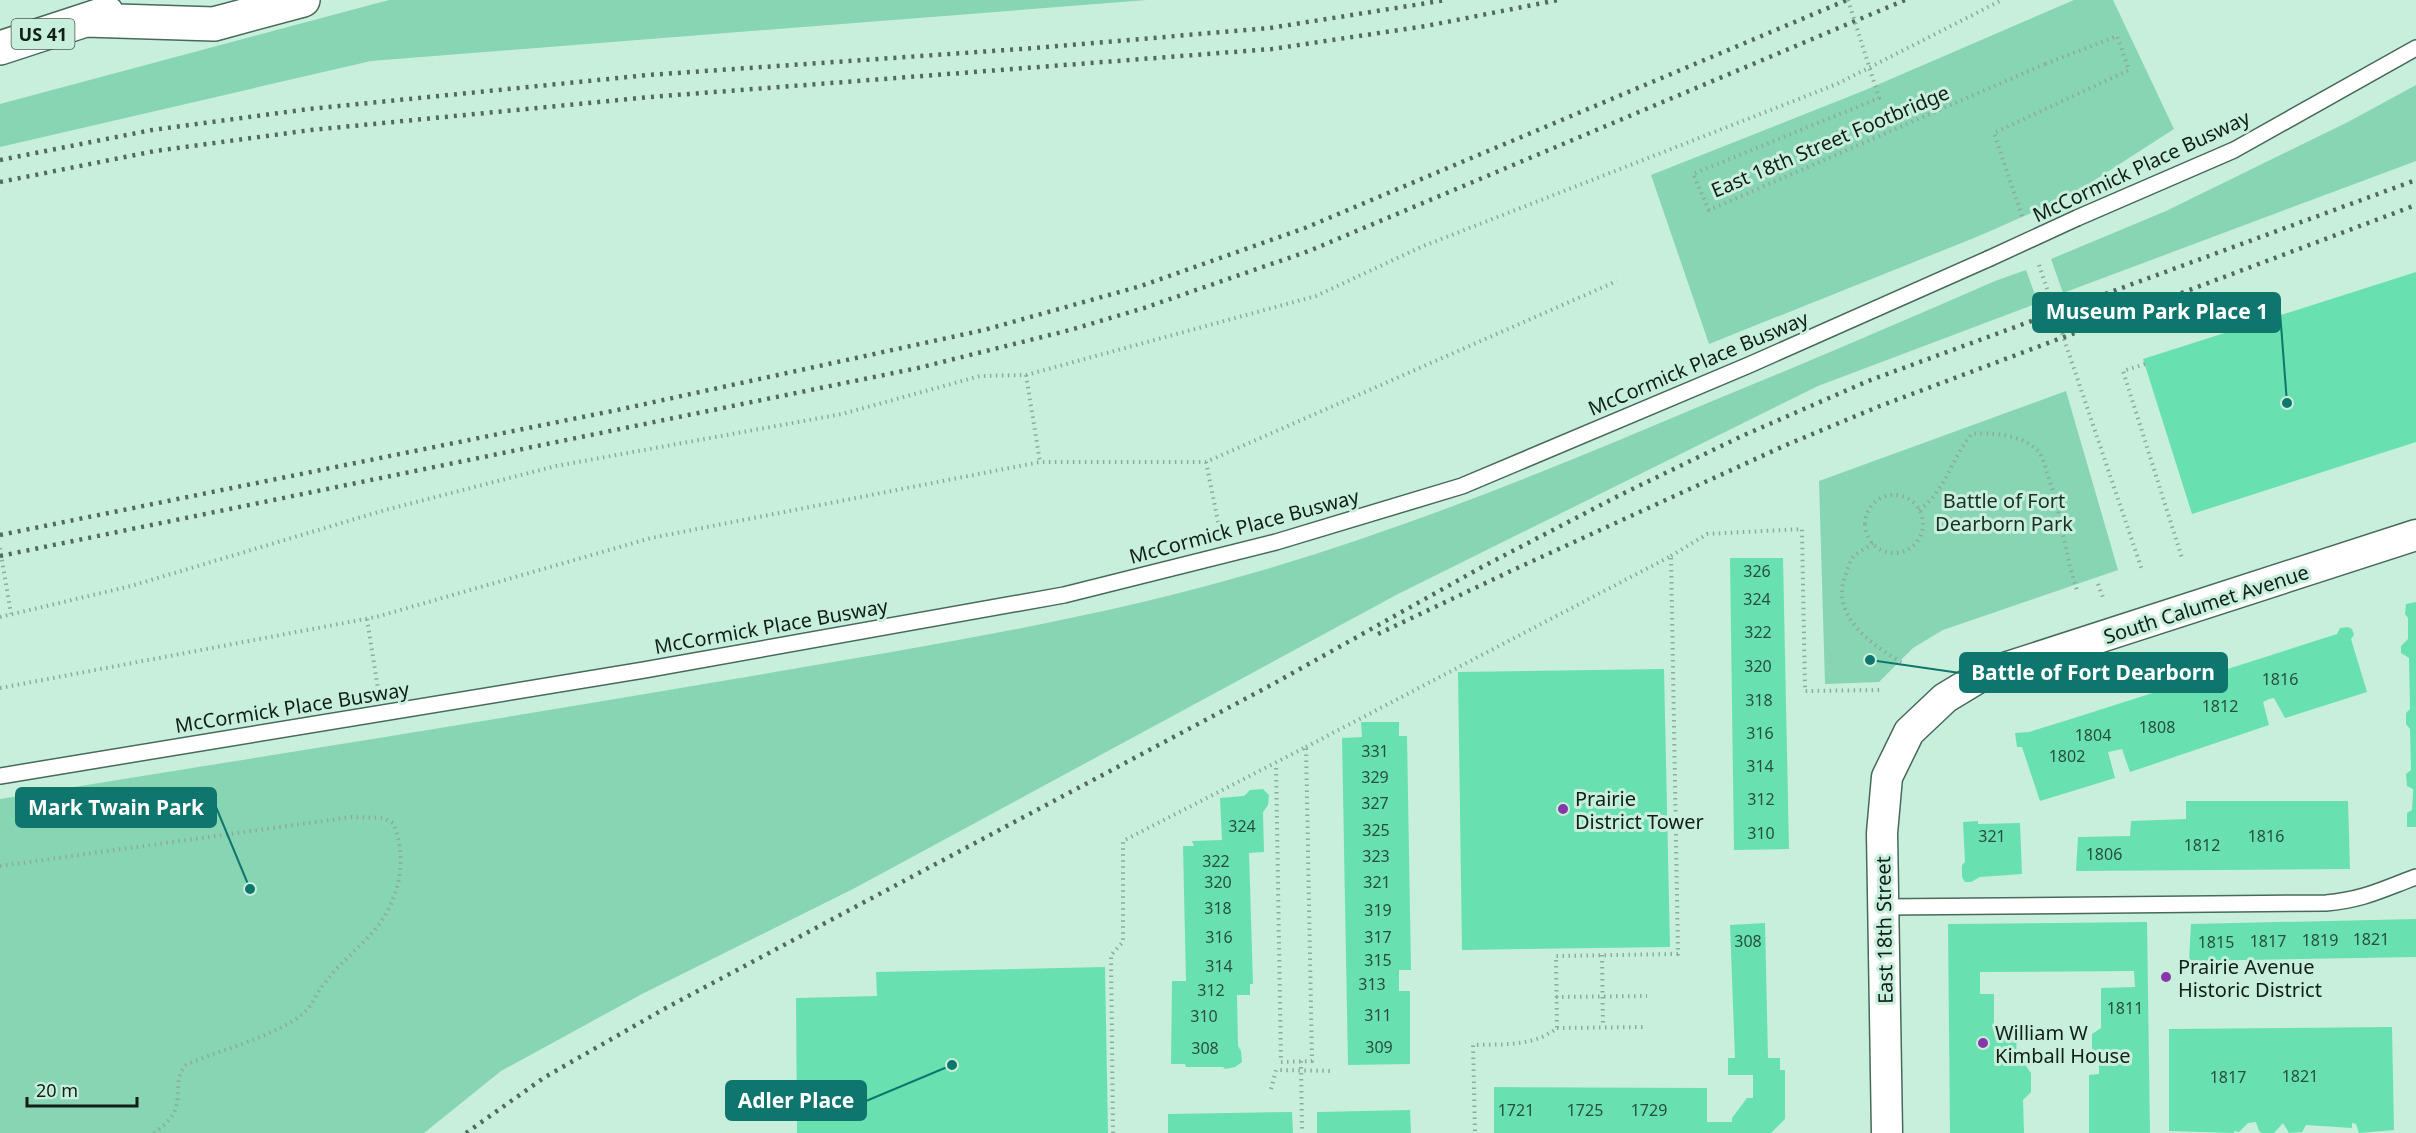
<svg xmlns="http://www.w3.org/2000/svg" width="2416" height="1133" font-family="'Noto Sans',sans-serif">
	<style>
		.green { fill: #87d5b3 }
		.building { fill: #69e0b0 }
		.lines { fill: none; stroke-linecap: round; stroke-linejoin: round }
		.service-casing { stroke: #476a5b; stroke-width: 18 }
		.minor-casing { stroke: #476a5b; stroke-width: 33 }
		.motorway-casing { stroke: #476a5b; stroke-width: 36 }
		.path { stroke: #8cab9c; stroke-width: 4; stroke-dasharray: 1.5 4.5; stroke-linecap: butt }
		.service { stroke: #fff; stroke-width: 15 }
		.minor { stroke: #fff; stroke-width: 30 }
		.motorway { stroke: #fff; stroke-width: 33 }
		.rail { stroke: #52695e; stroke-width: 4.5; stroke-dasharray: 3 6; stroke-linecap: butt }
		.service-bridge-casing { stroke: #476a5b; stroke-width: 18; stroke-linecap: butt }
		.path-bridge { stroke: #8cab9c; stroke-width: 4; stroke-dasharray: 1.5 4.5; stroke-linecap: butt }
		.service-bridge { stroke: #fff; stroke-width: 15 }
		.poi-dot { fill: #8738a8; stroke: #c8efdc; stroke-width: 2 }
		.labels { text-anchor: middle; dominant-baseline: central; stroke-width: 6; stroke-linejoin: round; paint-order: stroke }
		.number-label { font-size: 16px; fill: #264f3e }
		.shield { fill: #c8efdc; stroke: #475d53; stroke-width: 1.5 }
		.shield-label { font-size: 18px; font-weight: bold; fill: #101f18 }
		.street-label { font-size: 20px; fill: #101f18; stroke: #c8efdc }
		.park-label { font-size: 20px; fill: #1a2f26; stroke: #c8efdc }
		.poi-label { font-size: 20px; fill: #101f18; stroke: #c8efdc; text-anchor: start }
		.leader { fill: none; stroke: #0f766e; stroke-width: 2 }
		.callout-dot { fill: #0f766e; stroke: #c8efdc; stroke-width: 2 }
		.callout { fill: #0f766e; stroke: #0f766e; stroke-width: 2 }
		.callout-label { font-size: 21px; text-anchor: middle; font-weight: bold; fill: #fff }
	</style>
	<rect width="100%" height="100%" fill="#c8efdc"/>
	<path class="green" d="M 389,0 L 1147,0 L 371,61 L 0,147 L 0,104 Z
		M 2074,0 L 2113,0 L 2174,129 L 2070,196 L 1979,236 L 1709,344 L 1651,175 L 1863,91 Z
		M 2416,85 L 2416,161 L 2063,293 L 2051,259 L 2166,211 L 2348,122 Z
		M 2026,270 L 2038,303 L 1818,386 L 1398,594 L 853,889 L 642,994 L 501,1071 L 424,1133 L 0,1133 L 0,799 C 247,759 493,720 740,678 C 914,648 1090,621 1260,571 C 1410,527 1554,468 1698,407 C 1798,366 1897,324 1995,281 Z
		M 2066,391 L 2118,570 L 1943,630 L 1913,648 L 1879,682 L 1825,684 L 1819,481 Z"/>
	<path class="building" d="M 2416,272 L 2416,442 L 2192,514 L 2143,359 Z
		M 1730,558 L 1783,558 L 1789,849 L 1734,850 Z
		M 2416,602 L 2416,827 L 2407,827 L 2407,813 L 2412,810 L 2413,794 L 2413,789 L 2407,786 L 2406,774 L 2411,770 L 2410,729 L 2406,724 L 2406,713 L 2410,709 L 2409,658 L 2401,653 L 2401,646 L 2408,639 L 2408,618 L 2405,614 L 2406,604 Z
		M 2348,627 L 2352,629 L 2354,635 L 2351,639 L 2367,692 L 2285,718 L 2274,698 L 2269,699 L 2263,702 L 2269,725 L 2130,772 L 2122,749 L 2108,752 L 2115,778 L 2040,801 L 2022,747 L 2017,747 L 2015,733 L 2029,732 L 2071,719 L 2337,634 L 2340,628 Z
		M 1664,669 L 1670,947 L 1462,950 L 1458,672 Z
		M 1361,722 L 1399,722 L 1399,736 L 1407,736 L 1411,970 L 1399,970 L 1399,991 L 1410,991 L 1410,1064 L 1348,1065 L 1342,738 L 1362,737 Z
		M 1263,789 L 1269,795 L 1268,805 L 1263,812 L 1264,852 L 1249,853 L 1253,984 L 1250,984 L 1250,995 L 1237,995 L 1238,1046 L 1241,1051 L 1242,1062 L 1235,1067 L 1225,1069 L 1223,1067 L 1186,1067 L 1185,1064 L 1171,1064 L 1172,981 L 1186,981 L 1183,846 L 1194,846 L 1192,841 L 1222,840 L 1220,798 L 1244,796 L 1250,790 Z
		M 2186,801 L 2348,801 L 2350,869 L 2076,871 L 2078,837 L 2130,836 L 2131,821 L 2186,819 Z
		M 1978,821 L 1978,824 L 2020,823 L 2022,874 L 1980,877 L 1971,882 L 1965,882 L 1962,877 L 1962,865 L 1965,862 L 1963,822 Z
		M 2416,919 L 2416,957 L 2189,961 L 2191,924 Z
		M 2147,922 L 2150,1133 L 2089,1133 L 2089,1075 L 2099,1074 L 2099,1062 L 2092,1057 L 2092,1034 L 2101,1028 L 2101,988 L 2135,987 L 2134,971 L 1980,972 L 1980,994 L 1994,994 L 1994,1025 L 2017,1025 L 2016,1061 L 2023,1062 L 2031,1073 L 2031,1092 L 2023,1100 L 2024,1133 L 1950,1133 L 1948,924 Z
		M 1765,923 L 1768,1058 L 1780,1058 L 1780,1070 L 1785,1070 L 1785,1119 L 1771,1133 L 1494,1133 L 1494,1087 L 1707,1088 L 1707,1122 L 1732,1122 L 1732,1118 L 1747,1098 L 1753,1098 L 1753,1075 L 1728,1075 L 1728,1058 L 1735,1058 L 1730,925 Z
		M 1105,967 L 1108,1133 L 797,1133 L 796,998 L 877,996 L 876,972 Z
		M 2392,1027 L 2394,1130 L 2359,1133 L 2356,1124 L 2352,1123 L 2352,1128 L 2306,1125 L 2302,1132 L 2289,1133 L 2283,1123 L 2274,1133 L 2262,1133 L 2259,1131 L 2256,1122 L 2248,1123 L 2239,1132 L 2234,1131 L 2234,1133 L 2169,1131 L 2169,1029 Z
		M 1410,1110 L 1411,1133 L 1317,1133 L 1317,1112 Z
		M 1292,1112 L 1293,1133 L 1168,1133 L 1168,1114 Z"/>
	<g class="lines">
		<defs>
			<path id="service" d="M 2077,218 L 2234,150 L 2416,48
				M 0,776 L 644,670 L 1064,595 L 1276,542 L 1462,486 L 1749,365 L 1988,259
				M 1883,907 L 2326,903 C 2363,900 2383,889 2416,877"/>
			<path id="minor" d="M 1887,1133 L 1882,833 L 1887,777 L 1909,732 L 1945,698 L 1983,675 L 2416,535"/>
			<path id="motorway" d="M 86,20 L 214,24 L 303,0
				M 0,48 L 107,13"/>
		</defs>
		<use href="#service" class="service-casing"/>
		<use href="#minor" class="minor-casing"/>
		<use href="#motorway" class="motorway-casing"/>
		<path class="path" d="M 2022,216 L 1994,133 L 2129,70 L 2117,36 L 2045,64
			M 2039,265 L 2142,570
			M 2145,364 L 2123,371 L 2182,558
			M 1026,375 L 1040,462
			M 1206,462 L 1220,531
			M1865 524a29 29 0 1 1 58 0a29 29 0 1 1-58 0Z
			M 1919,510 C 1946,491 1951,458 1972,434 C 1993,432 2023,435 2038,451 C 2043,457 2045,466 2047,473 C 2061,511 2064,552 2077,590
			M 1873,543 C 1867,548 1859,551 1854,556 C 1849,561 1847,571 1845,577 C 1830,617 1874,646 1904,664
			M 0,548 L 11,614
			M 1671,556 L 1707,534 L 1802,529 L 1805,691 L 1883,690
			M 2098,584 L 2104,600
			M 0,617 L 131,586 L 385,510 L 556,466 L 842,414 L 980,376 L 1026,375 L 1316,296 L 1421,247 L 1837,84 L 2002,0
			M 367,619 L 378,689
			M 0,688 L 376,617 L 651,538 L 1040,462 L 1206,462 L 1617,281
			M 1306,747 L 1671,556 L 1678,954 L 1556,956 L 1557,1028 C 1533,1047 1503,1044 1473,1045 L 1475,1133
			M 0,866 L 352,817 L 384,818 L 393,823 C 408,857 400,898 377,927 C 361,947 339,963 324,984 C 312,999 314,1007 296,1019 C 263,1040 221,1049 186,1065 C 172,1080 183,1100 172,1116 C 168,1123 160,1128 154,1133
			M 1602,955 L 1603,1027
			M 1556,997 L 1647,996
			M 1557,1028 L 1646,1027
			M 1301,1061 L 1302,1133
			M 1271,1089 L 1276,1070 L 1333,1071
			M 1113,1133 L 1111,955 L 1123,942 L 1123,841 L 1306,747 L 1312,1061 L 1281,1062 L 1276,764"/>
		<use href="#service" class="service"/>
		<use href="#minor" class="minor"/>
		<use href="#motorway" class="motorway"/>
		<path class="rail" d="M 0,160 L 152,130 L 309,109 L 648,75 L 1035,48 L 1270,28 L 1446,0
			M 0,182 L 155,151 L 311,130 L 650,97 L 1272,49 L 1426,26 L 1558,0
			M 0,535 L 622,409 L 984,330 L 1141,286 L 1305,228 L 1847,0
			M 0,556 L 918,368 L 1070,330 L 1144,308 L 1309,251 L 1905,0
			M 1378,634 L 1513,570 L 1786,445 L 1880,406 L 2416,205
			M 466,1133 L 545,1077 L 664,1009 L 1273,684 L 1482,567 L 1620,495 L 1742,436 L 1868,381 L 2416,180"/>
		<defs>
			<path id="service-bridge" d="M 1988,259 L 2077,218"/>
		</defs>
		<use href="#service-bridge" class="service-bridge-casing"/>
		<path class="path-bridge" d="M 1848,0 L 1879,98 L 1693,174 L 1709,210 L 2045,64"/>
		<use href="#service-bridge" class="service-bridge"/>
	</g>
	<g class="poi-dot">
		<circle cx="1563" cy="809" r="6"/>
		<circle cx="2166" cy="977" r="6"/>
		<circle cx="1983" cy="1043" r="6"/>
	</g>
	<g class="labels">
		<g class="number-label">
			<text x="1757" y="571">326</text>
			<text x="1757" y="599">324</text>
			<text x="1758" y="632">322</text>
			<text x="1758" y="666">320</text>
			<text x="2280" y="679">1816</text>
			<text x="1759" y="700">318</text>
			<text x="2220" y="706">1812</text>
			<text x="2157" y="727">1808</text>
			<text x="1760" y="733">316</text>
			<text x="2093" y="735">1804</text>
			<text x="1375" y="751">331</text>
			<text x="2067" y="756">1802</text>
			<text x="1760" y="766">314</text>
			<text x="1375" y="777">329</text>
			<text x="1761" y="799">312</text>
			<text x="1375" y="803">327</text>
			<text x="1242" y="826">324</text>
			<text x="1376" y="830">325</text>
			<text x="1761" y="833">310</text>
			<text x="1992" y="836">321</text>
			<text x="2266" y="836">1816</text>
			<text x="2202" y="845">1812</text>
			<text x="2104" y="854">1806</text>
			<text x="1376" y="856">323</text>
			<text x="1216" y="861">322</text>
			<text x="1218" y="882">320</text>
			<text x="1377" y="882">321</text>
			<text x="1218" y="908">318</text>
			<text x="1378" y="910">319</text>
			<text x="1219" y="937">316</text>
			<text x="1378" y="937">317</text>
			<text x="2371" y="939">1821</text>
			<text x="2320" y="940">1819</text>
			<text x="1748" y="941">308</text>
			<text x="2268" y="941">1817</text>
			<text x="2216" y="942">1815</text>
			<text x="1378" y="960">315</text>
			<text x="1219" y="966">314</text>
			<text x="1372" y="984">313</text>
			<text x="1211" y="990">312</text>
			<text x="2125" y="1008">1811</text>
			<text x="1378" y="1015">311</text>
			<text x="1204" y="1016">310</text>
			<text x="1379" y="1047">309</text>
			<text x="1205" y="1048">308</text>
			<text x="2300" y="1076">1821</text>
			<text x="2228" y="1077">1817</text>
			<text x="1516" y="1110">1721</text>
			<text x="1585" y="1110">1725</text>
			<text x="1649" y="1110">1729</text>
		</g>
		<rect class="shield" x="11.5" y="19" width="63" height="30" rx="4.5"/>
		<g class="shield-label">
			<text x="43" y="34">US 41</text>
		</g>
		<g class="street-label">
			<text transform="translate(1830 141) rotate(-23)">East 18th Street Footbridge</text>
			<text transform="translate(2141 166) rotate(-25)">McCormick Place Busway</text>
			<text transform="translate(1698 363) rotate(-23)">McCormick Place Busway</text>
			<text transform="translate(1244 526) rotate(-15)">McCormick Place Busway</text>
			<text transform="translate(2206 604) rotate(-18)">South Calumet Avenue</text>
			<text transform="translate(771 626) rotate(-10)">McCormick Place Busway</text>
			<text transform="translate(292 707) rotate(-9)">McCormick Place Busway</text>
			<text transform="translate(1884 930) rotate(-91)">East 18th Street</text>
		</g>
		<g class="park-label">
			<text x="2004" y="500">Battle of Fort<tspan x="2004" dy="23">Dearborn Park</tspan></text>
		</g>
		<g class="poi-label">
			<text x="1575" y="798">Prairie<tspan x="1575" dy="23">District Tower</tspan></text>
			<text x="2178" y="966">Prairie Avenue<tspan x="2178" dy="23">Historic District</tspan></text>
			<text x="1995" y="1032">William W<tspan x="1995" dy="23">Kimball House</tspan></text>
		</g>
	</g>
	<path class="leader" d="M2287 403L2280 312M1870 660L1960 673M250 889L216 807M952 1065L866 1101"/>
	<g class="callout-dot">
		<circle cx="2287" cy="403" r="6"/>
		<circle cx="1870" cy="660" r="6"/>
		<circle cx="250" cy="889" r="6"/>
		<circle cx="952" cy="1065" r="6"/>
	</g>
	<g class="callout">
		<rect x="2033" y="293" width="247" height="39" rx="6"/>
		<rect x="1960" y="653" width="267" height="39" rx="6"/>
		<rect x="16" y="788" width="200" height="39" rx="6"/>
		<rect x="726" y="1081" width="140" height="39" rx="6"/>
	</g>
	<g class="callout-label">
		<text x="2157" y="319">Museum Park Place 1</text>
		<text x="2093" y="680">Battle of Fort Dearborn</text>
		<text x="116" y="815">Mark Twain Park</text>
		<text x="796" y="1108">Adler Place</text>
	</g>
	<path d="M27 1097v9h110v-9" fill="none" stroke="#101f18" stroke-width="3"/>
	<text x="36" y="1097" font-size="18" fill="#101f18" stroke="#c8efdc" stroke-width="4.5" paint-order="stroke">20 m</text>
</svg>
